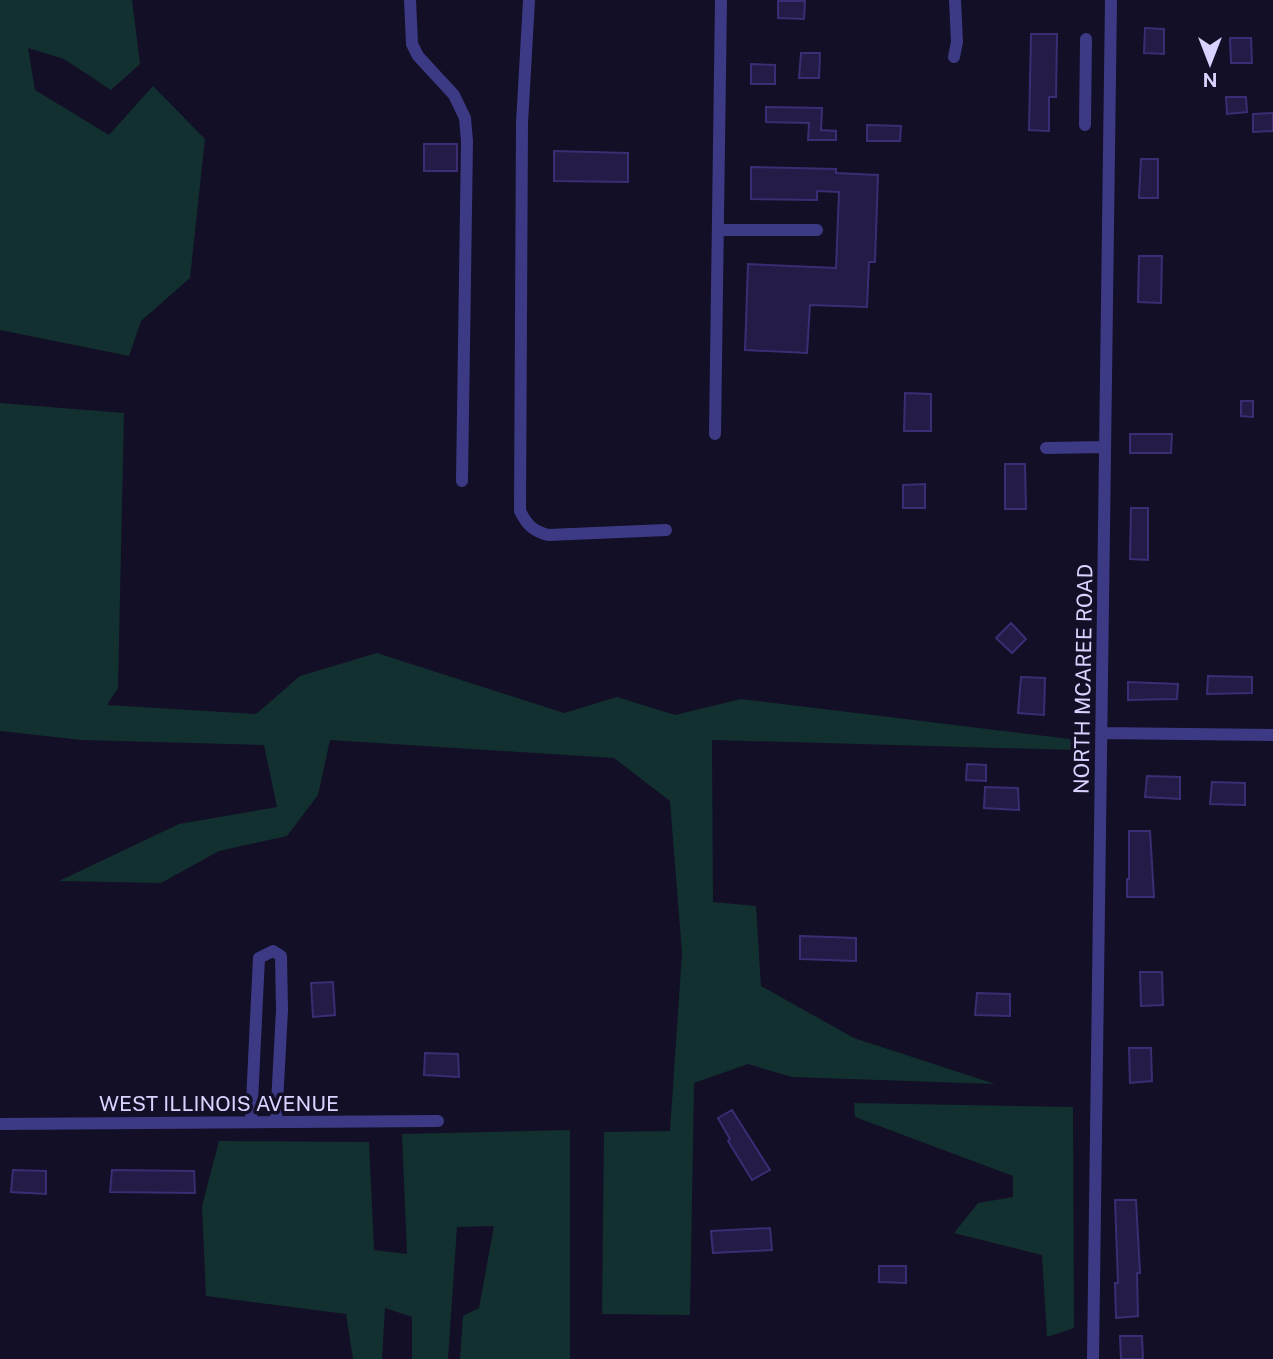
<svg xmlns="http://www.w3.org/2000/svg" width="1273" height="1359" font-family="'Public Sans',sans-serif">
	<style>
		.green { fill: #12302f }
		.building { fill: #241b47; stroke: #3b2d73; stroke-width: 2 }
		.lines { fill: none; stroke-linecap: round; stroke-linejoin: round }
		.minor { stroke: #3d3a85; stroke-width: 12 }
		.labels { text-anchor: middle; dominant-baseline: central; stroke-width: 7; stroke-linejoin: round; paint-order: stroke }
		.street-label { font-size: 21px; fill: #d9d4ff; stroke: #130f26 }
	</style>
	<rect width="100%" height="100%" fill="#130f26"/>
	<path class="green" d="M 0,0 L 132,0 L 140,64 L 111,90 L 64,59 L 28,48 L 35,90 L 109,135 L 153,86 L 205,139 L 190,278 L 141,321 L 129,356 L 0,330 Z
		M 0,403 L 124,413 L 118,688 L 107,705 L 256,714 L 300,676 L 377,653 L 564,713 L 617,697 L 675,715 L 741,699 L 1070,739 L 1076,750 L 712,740 L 713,902 L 756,906 L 761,986 L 854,1038 L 995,1084 L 792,1077 L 748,1064 L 694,1083 L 690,1315 L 602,1314 L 604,1132 L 670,1131 L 682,953 L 670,801 L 614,758 L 330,740 L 318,795 L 287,836 L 219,851 L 161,883 L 59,881 L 179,824 L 277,807 L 264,745 L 82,740 L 0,731 Z
		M 854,1103 L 1073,1107 L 1074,1328 L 1047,1337 L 1042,1255 L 954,1233 L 978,1203 L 1013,1197 L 1013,1176 L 855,1117 Z
		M 570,1130 L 570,1359 L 460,1359 L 463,1316 L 479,1308 L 494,1226 L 457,1227 L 448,1359 L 412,1359 L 412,1317 L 385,1308 L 382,1359 L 353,1359 L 346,1314 L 206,1296 L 202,1206 L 219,1141 L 369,1142 L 374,1250 L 407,1254 L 402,1134 Z"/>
	<path class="building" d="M 778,1 L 805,1 L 804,19 L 778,18 Z
		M 1145,28 L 1164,29 L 1164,54 L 1144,53 Z
		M 1031,34 L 1057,34 L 1056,97 L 1049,97 L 1049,131 L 1029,130 Z
		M 1230,38 L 1251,38 L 1252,63 L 1231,63 Z
		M 801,53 L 820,53 L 819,78 L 799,78 Z
		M 751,64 L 775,65 L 775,84 L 751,84 Z
		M 1226,97 L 1246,97 L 1247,112 L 1227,114 Z
		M 766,107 L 822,108 L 821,130 L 836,131 L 836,140 L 808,140 L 809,123 L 766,122 Z
		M 1273,113 L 1273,131 L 1253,132 L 1253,114 Z
		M 867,125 L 901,126 L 900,141 L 867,141 Z
		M 424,144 L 457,144 L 457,171 L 424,171 Z
		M 554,151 L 628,153 L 628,182 L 554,181 Z
		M 1141,159 L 1158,159 L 1158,198 L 1139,198 Z
		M 751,167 L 836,169 L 836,173 L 878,175 L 875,262 L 869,262 L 867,307 L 810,305 L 807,353 L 745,350 L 748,264 L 836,268 L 839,192 L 817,191 L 817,200 L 751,199 Z
		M 1139,256 L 1162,256 L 1161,303 L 1138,302 Z
		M 905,393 L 931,394 L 931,431 L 904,431 Z
		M 1241,401 L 1253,401 L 1253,417 L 1241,416 Z
		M 1130,434 L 1172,434 L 1171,453 L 1130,453 Z
		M 1005,464 L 1025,464 L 1026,509 L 1005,509 Z
		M 925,484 L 925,508 L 903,508 L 903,485 Z
		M 1131,508 L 1148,508 L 1148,560 L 1130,559 Z
		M 1011,623 L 1026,639 L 1012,653 L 996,638 Z
		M 1208,676 L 1252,677 L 1252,693 L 1207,694 Z
		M 1021,677 L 1045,678 L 1044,715 L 1018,713 Z
		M 1128,682 L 1178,684 L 1177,699 L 1128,700 Z
		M 967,764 L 986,765 L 986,781 L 966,780 Z
		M 1147,776 L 1180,777 L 1180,799 L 1145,797 Z
		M 1212,782 L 1245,783 L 1245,805 L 1210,804 Z
		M 985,787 L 1018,788 L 1019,810 L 984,808 Z
		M 1129,831 L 1150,831 L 1154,897 L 1127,897 L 1127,879 L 1129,879 Z
		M 800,936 L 856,938 L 856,961 L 800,959 Z
		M 1140,972 L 1162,972 L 1163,1005 L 1141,1006 Z
		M 333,982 L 335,1015 L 313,1017 L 311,983 Z
		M 977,993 L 1010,994 L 1010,1016 L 975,1015 Z
		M 1129,1048 L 1151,1048 L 1152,1081 L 1130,1083 Z
		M 425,1053 L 458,1054 L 459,1077 L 424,1075 Z
		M 732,1110 L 770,1170 L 752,1180 L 728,1141 L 730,1139 L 718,1118 Z
		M 13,1170 L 46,1171 L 46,1194 L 11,1192 Z
		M 112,1170 L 194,1171 L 195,1193 L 110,1192 Z
		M 1115,1200 L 1136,1200 L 1140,1273 L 1137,1273 L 1138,1316 L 1116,1318 L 1115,1283 L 1118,1283 Z
		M 770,1228 L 772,1250 L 713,1253 L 711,1231 Z
		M 879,1266 L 906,1266 L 906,1283 L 879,1282 Z
		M 1120,1336 L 1142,1336 L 1143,1359 L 1121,1359 Z"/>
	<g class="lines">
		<path class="minor" d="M 410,0 L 412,44 L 418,56 L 454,95 L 465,118 L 467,141 L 462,481
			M 529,0 L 522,123 L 520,511 C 527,525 533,531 548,535 L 666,530
			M 954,57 L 957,42 L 955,0
			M 1085,125 L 1086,39
			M 718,230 L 817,230
			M 715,434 L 721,0
			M 1046,448 L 1105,447
			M 1101,733 L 1273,735
			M 251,1122 L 259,958 L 273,951 L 281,956 L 282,1010 L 276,1122
			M 0,1124 L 438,1121
			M 1093,1359 L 1111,0"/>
	</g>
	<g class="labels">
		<g class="street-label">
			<text transform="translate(1083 679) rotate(-89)">NORTH MCAREE ROAD</text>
			<text x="219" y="1103">WEST ILLINOIS AVENUE</text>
		</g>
	</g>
	<g transform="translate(1210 63) rotate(180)" stroke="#130f26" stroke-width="5" paint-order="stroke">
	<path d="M0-5L12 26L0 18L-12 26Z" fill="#d9d4ff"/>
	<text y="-10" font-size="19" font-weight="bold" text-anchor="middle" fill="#d9d4ff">N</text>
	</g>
</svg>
